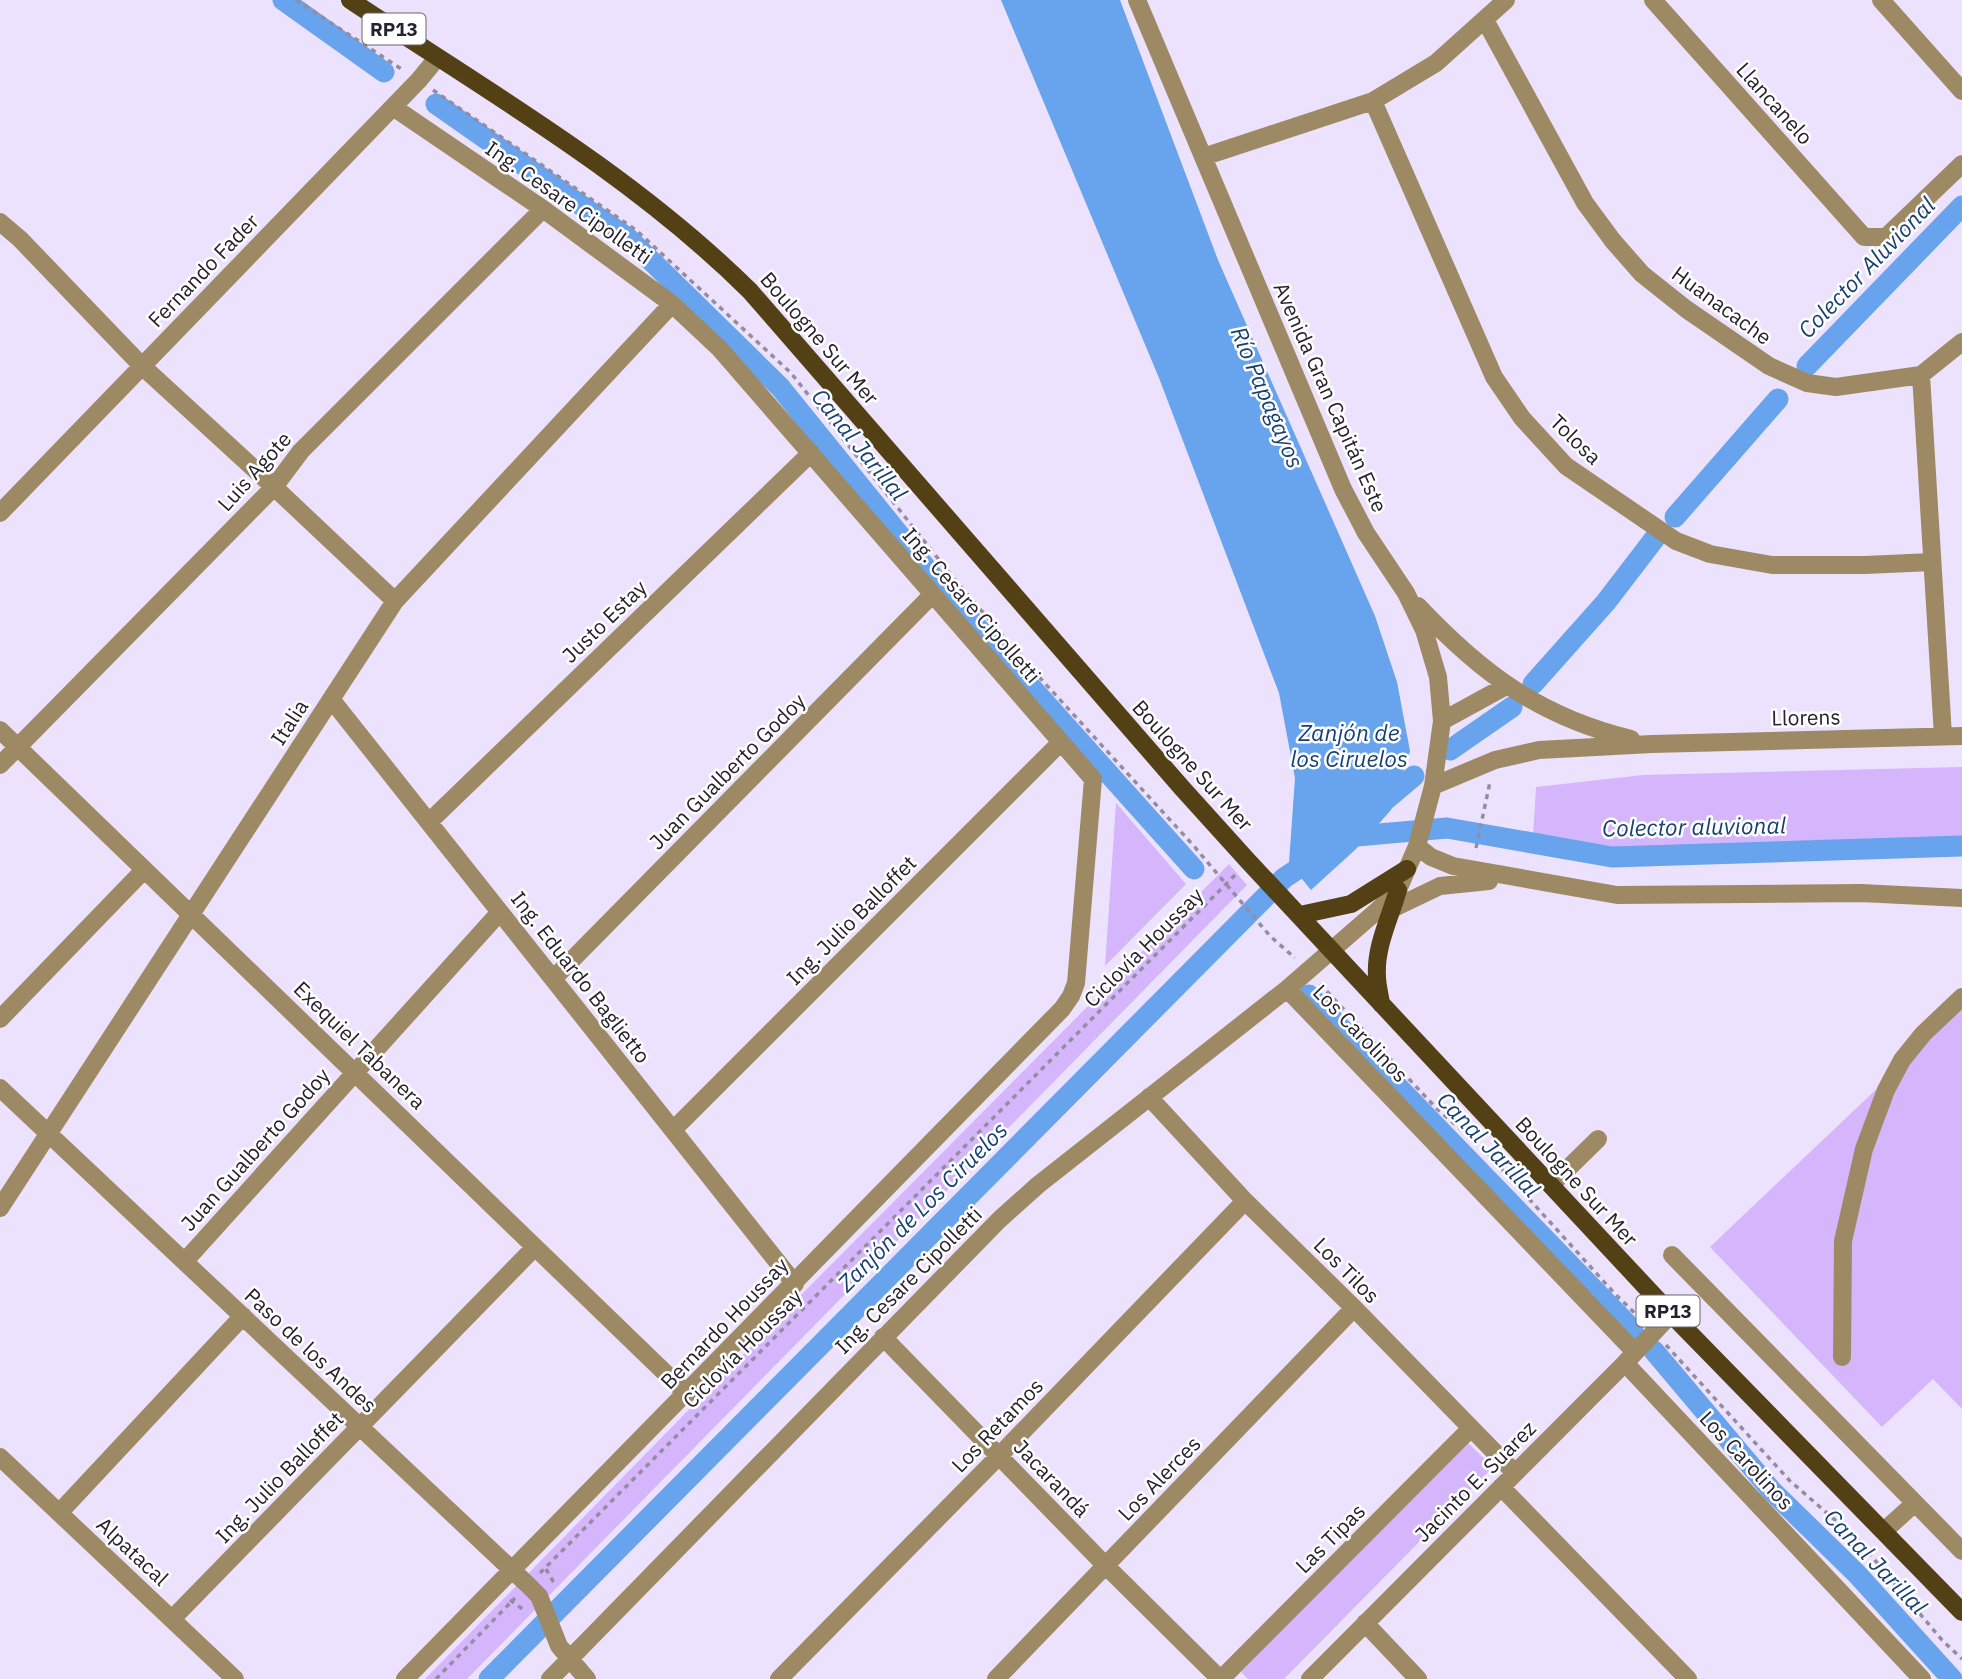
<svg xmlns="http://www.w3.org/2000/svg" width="1962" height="1679" font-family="'IBM Plex Sans',sans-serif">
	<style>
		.green { fill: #d5b6fc }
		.water { fill: #68a3ee }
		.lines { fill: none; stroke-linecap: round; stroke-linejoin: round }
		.canal { stroke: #68a3ee; stroke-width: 21 }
		.path { stroke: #948ca0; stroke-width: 3.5; stroke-dasharray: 5 5; stroke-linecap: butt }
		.minor { stroke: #9d8a64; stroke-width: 18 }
		.major { stroke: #544015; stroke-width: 18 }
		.labels { text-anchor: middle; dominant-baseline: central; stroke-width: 5; stroke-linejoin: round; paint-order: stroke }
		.shield { fill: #fff; stroke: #67646c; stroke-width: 2 }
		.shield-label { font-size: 19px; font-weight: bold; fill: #26212d }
		.street-label { font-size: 21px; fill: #26212d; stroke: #fff }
		.water-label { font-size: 23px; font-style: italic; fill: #184171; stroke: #fff }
	</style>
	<rect width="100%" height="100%" fill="#ede2fd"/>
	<path class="green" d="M 1962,767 L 1962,846 L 1603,865 L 1532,853 L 1536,787 L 1643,775 Z
		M 1116,803 L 1186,884 L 1105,966 Z
		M 1229,864 L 1247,885 L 467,1679 L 425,1679 L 806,1290 Z
		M 1962,1008 L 1962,1409 L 1933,1379 L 1882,1427 L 1710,1247 Z
		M 1466,1441 L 1493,1467 L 1284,1679 L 1248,1679 L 1241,1672 Z"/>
	<path class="water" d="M 1001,0 L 1120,0 L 1218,260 L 1375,616 L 1397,682 L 1410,751 L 1391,810 L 1356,849 L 1311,890 L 1289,863 L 1295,778 L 1279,693 L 1159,378 Z"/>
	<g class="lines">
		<path class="canal" d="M 283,0 L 384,72
			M 436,104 L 628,238 L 780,387 L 944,590 L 1194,869
			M 1807,366 L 1962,206
			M 1675,517 L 1778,399
			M 1533,684 L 1606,602 L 1655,538
			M 1450,750 L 1512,707
			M 1376,808 L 1414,776
			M 1345,837 L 1447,828 L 1612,857 L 1962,846
			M 1309,995 L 1633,1330
			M 1654,1351 L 1772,1491 L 1857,1574 L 1952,1679
			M 489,1679 L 1284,878 L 1319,855"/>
		<path class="path" d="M 296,0 L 403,70
			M 433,90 L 636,230 L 791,373 L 955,580 L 1030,667 L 1193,845 L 1270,936 L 1295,958
			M 1476,848 L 1490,782
			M 1320,984 L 1437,1109 L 1483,1148 L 1616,1295 L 1641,1319
			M 1666,1345 L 1790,1481 L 1857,1539 L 1942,1640 L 1962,1659
			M 546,1569 L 554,1583
			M 540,1573 L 1236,874
			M 510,1600 L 524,1610
			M 436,1679 L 515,1598"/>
		<path class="minor" d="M 1653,0 L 1864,237 L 1886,237 L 1962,164
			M 1881,0 L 1962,91
			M 1485,20 L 1585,203 L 1613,241 L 1642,274 L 1686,309 L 1769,366 L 1807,383 L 1836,387 L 1921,375
			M 1373,101 L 1494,377 L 1522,418 L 1566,466 L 1676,541 L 1710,554 L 1772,565 L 1865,565 L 1932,562
			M 393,107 L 543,209 L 672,304 L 720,349 L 1093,779 L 1076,983 L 1071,996 L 1062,1009 L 405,1679
			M 1203,157 L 1373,101 L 1436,63 L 1506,0
			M 0,222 L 20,239 L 142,366 L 274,487 L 395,601
			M 1921,375 L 1943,736
			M 1921,375 L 1962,342
			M 0,513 L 419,80 L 437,58
			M 1418,606 C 1481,673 1540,717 1631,739
			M 331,699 L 795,1284
			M 1442,721 L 1506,686
			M 0,730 L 687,1394
			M 0,765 L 274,487 L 301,451 L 543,209
			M 1433,786 L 1495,760 L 1539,750 L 1652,744 L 1962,736
			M 429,822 L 811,453
			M 1417,846 L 1431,857 L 1453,866 L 1617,895 L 1861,893 L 1962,898
			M 1392,909 L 1440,886 L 1489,881
			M 553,979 L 932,595
			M 1287,989 L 1635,1352
			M 0,1019 L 144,870
			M 0,1088 L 528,1585 L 539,1596 L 559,1646 L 587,1679
			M 1149,1097 L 1245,1201 L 1354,1308 L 1515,1473
			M 673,1130 L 1061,742
			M 1551,1185 L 1598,1139
			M 0,1208 L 395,601 L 672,304
			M 1672,1255 L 1915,1503
			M 185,1261 L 500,912
			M 883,1337 L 1105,1565 L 1220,1679
			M 1842,1357 L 1843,1241 L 1864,1149 L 1886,1090 L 1902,1060 L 1923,1034 L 1962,997
			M 1625,1363 L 1922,1679
			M 0,1457 L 235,1679
			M 1501,1487 L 1688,1679
			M 59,1513 L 243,1316
			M 1884,1531 L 1915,1503 L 1962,1551
			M 172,1619 L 535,1247
			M 1365,1623 L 1418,1679
			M 550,1679 L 999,1220 L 1038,1185 L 1287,989 L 1379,909 L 1398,890 L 1417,846 L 1433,786 L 1442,721 L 1438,677 L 1424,630 L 1406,593 L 1366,533 L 1343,489 L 1137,0
			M 779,1679 L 999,1456 L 1245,1201
			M 996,1679 L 1354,1308
			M 1221,1679 L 1470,1429
			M 1310,1679 L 1625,1363 L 1671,1314"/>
		<path class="major" d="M 350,0 C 487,91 632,174 750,291 L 1182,788 L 1248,861 L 1671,1314 L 1962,1612
			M 1300,915 L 1351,904 L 1407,869
			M 1381,1004 C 1380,995 1377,986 1377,976 C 1375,947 1390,918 1398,890"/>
	</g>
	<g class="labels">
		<g class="shield">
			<rect x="362.5" y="13.5" width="63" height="31" rx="5"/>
			<rect x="1636.5" y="1295.5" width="63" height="31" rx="5"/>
		</g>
		<g class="shield-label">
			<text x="394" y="29">RP13</text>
			<text x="1668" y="1311">RP13</text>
		</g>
		<g class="street-label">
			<text transform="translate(1775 103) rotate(48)">Llancanelo</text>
			<text transform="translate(569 202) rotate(35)">Ing. Cesare Cipolletti</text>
			<text transform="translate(203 270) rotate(-46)">Fernando Fader</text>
			<text transform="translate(1722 305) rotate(36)">Huanacache</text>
			<text transform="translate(820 338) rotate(49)">Boulogne Sur Mer</text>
			<text transform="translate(1331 397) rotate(66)">Avenida Gran Capitán Este</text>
			<text transform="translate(1576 439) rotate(44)">Tolosa</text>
			<text transform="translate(254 471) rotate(-48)">Luis Agote</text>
			<text transform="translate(972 605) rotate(49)">Ing. Cesare Cipolletti</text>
			<text transform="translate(604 621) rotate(-44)">Justo Estay</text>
			<text transform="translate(1806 717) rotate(-1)">Llorens</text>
			<text transform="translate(289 722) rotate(-57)">Italia</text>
			<text transform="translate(1193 765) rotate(48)">Boulogne Sur Mer</text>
			<text transform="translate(727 771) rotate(-45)">Juan Gualberto Godoy</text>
			<text transform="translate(851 920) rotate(-45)">Ing. Julio Balloffet</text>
			<text transform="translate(1143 947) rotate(-45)">Ciclovía Houssay</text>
			<text transform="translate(581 977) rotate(52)">Ing. Eduardo Baglietto</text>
			<text transform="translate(1361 1033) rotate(46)">Los Carolinos</text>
			<text transform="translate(360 1045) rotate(44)">Exequiel Tabanera</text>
			<text transform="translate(255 1149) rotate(-48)">Juan Gualberto Godoy</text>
			<text transform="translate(1577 1181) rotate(47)">Boulogne Sur Mer</text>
			<text transform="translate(1347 1270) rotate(45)">Los Tilos</text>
			<text transform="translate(908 1280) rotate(-45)">Ing. Cesare Cipolletti</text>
			<text transform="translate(724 1323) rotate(-46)">Bernardo Houssay</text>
			<text transform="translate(742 1348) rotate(-45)">Ciclovía Houssay</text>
			<text transform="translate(311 1350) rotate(43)">Paso de los Andes</text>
			<text transform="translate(997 1425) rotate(-46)">Los Retamos</text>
			<text transform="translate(1747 1460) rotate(47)">Los Carolinos</text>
			<text transform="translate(279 1477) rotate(-46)">Ing. Julio Balloffet</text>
			<text transform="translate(1052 1478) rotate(46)">Jacarandá</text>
			<text transform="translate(1159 1478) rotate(-46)">Los Alerces</text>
			<text transform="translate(1475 1481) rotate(-45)">Jacinto E. Suarez</text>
			<text transform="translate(1330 1538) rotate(-45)">Las Tipas</text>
			<text transform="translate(133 1551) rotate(43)">Alpatacal</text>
		</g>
		<g class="water-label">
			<text transform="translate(1866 267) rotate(-46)">Colector Aluvional</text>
			<text transform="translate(1268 397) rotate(67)">Río Papagayos</text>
			<text transform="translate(860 444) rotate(51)">Canal Jarillal</text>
			<text x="1349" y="732">Zanjón de<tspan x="1349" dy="26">los Ciruelos</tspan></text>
			<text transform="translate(1694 826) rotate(-1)">Colector aluvional</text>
			<text transform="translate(1489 1144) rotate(46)">Canal Jarillal</text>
			<text transform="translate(922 1206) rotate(-45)">Zanjón de Los Ciruelos</text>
			<text transform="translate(1876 1561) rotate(46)">Canal Jarillal</text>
		</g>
	</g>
</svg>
